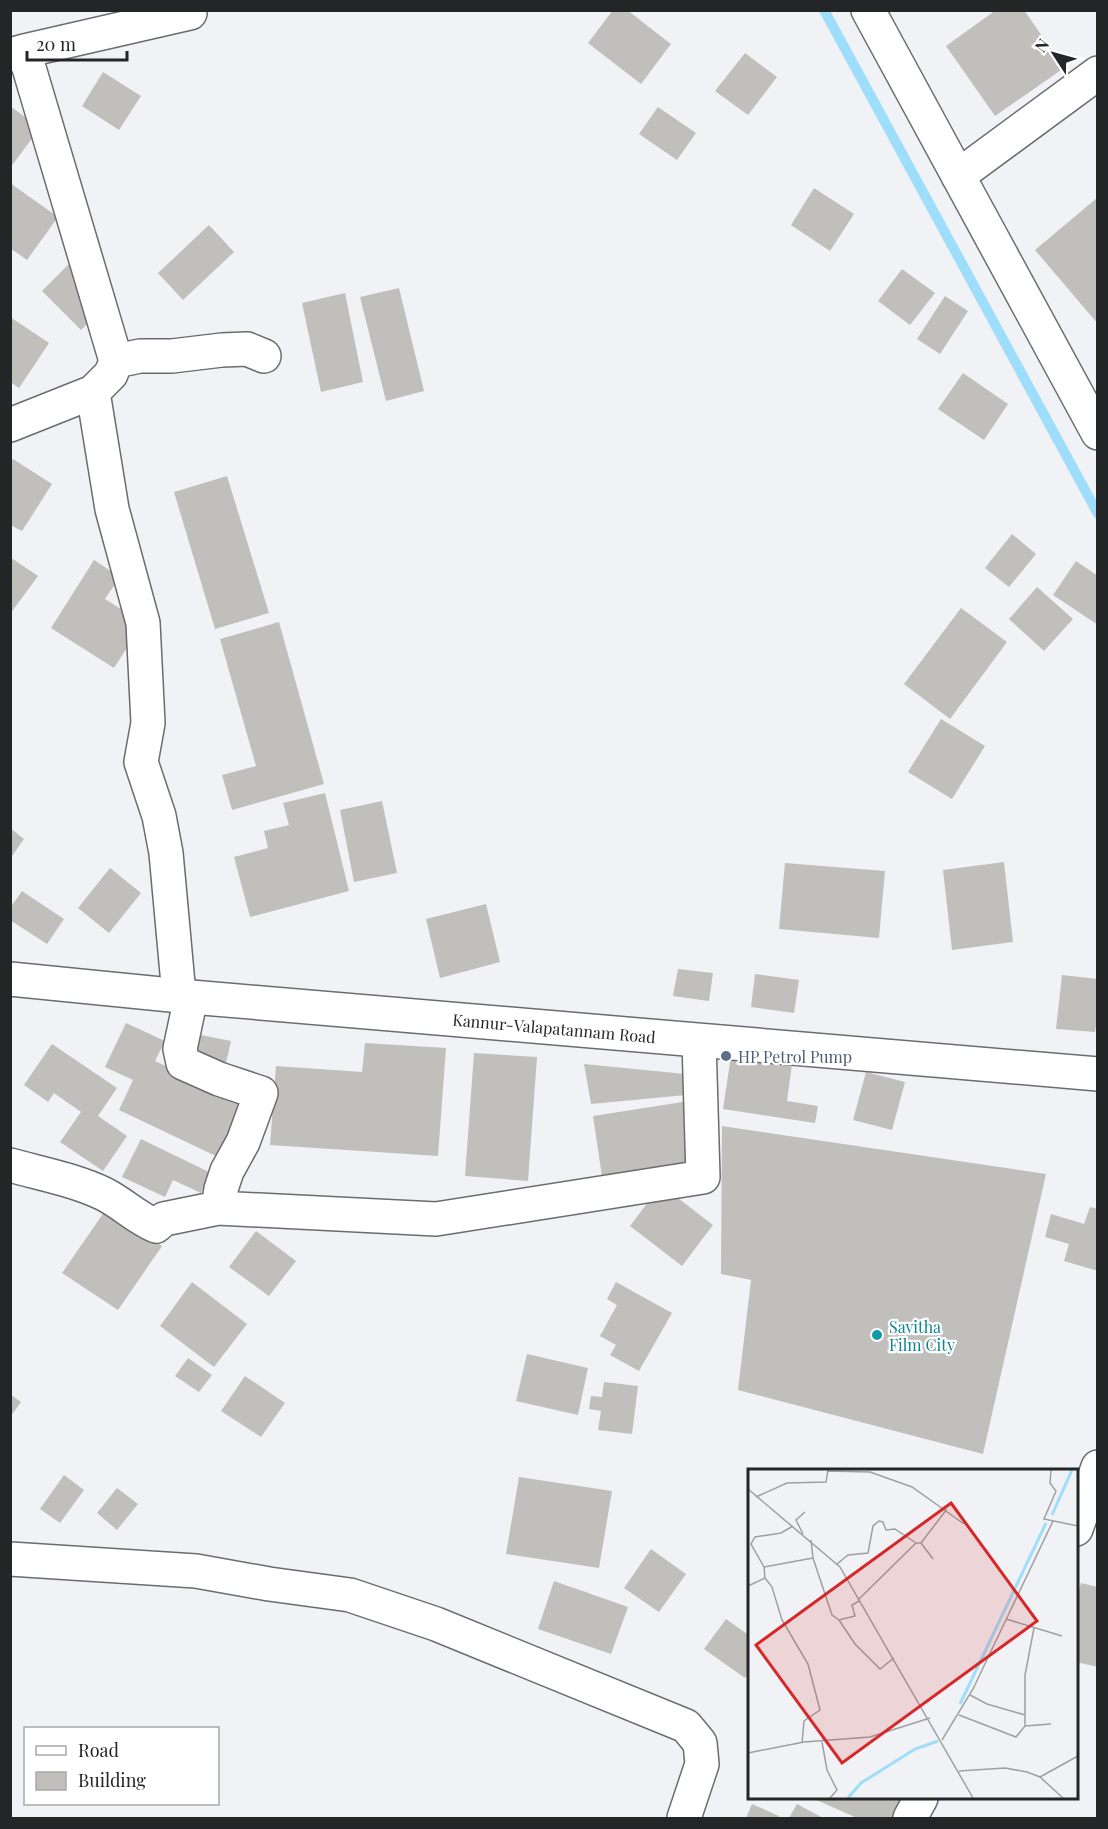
<svg xmlns="http://www.w3.org/2000/svg" width="1108" height="1829" font-family="'Playfair Display',serif">
	<style>
		.lines { fill: none; stroke-linecap: round; stroke-linejoin: round }
		.stream { stroke: #9edefa; stroke-width: 10 }
		.building { fill: #c0bfbc }
		.street-casing { stroke: #6b6c6f; stroke-width: 36 }
		.secondary-casing { stroke: #6b6c6f; stroke-width: 36 }
		.street { stroke: #fff; stroke-width: 33 }
		.secondary { stroke: #fff; stroke-width: 33 }
		.service-dot { fill: #5c6f8a; stroke: #fff; stroke-width: 2 }
		.culture-dot { fill: #0f9aa8; stroke: #fff; stroke-width: 2 }
		.labels { text-anchor: middle; dominant-baseline: central; stroke-width: 4.5; stroke-linejoin: round; paint-order: stroke }
		.street-label { font-size: 16px; fill: #242526; stroke: #fff }
		.service-label { font-size: 16px; fill: #4e5e75; stroke: #fff; text-anchor: start }
		.culture-label { font-size: 16px; fill: #0d838f; stroke: #fff; text-anchor: start }
		.inset-river { fill: none; stroke: #9edefa; stroke-width: 3 }
		.inset-road { fill: none; stroke: #9fa0a2; stroke-width: 1.5 }
		.view { fill: #d62828; fill-opacity: 0.15; stroke: #d62828; stroke-width: 3 }
		.inset-edge { fill: none; stroke: #242526; stroke-width: 3 }
	</style>
	<rect width="100%" height="100%" fill="#f1f2f5"/>
	<g class="lines">
		<path class="stream" d="M 824,10 L 1098,514"/>
	</g>
	<path class="building" d="M 613,10 L 627,10 L 671,44 L 641,84 L 588,43 Z
		M 996,10 L 1024,10 L 1064,68 L 995,116 L 946,46 Z
		M 745,53 L 777,77 L 748,115 L 715,91 Z
		M 103,72 L 141,96 L 119,130 L 82,106 Z
		M 10,106 L 40,128 L 10,168 Z
		M 658,107 L 696,133 L 677,160 L 639,134 Z
		M 10,183 L 58,217 L 27,260 L 10,248 Z
		M 814,188 L 854,214 L 830,251 L 791,225 Z
		M 1098,197 L 1098,324 L 1035,250 Z
		M 209,225 L 234,252 L 183,300 L 158,273 Z
		M 69,264 L 107,304 L 81,330 L 42,291 Z
		M 902,269 L 935,293 L 910,325 L 878,301 Z
		M 399,288 L 424,391 L 386,401 L 360,297 Z
		M 345,293 L 363,382 L 321,392 L 302,303 Z
		M 945,296 L 968,311 L 940,354 L 917,339 Z
		M 10,317 L 49,343 L 19,388 L 10,382 Z
		M 963,373 L 1008,404 L 984,440 L 938,409 Z
		M 13,459 L 52,484 L 22,531 L 10,525 L 10,463 Z
		M 227,476 L 269,613 L 215,629 L 174,492 Z
		M 1012,534 L 1036,554 L 1009,587 L 985,568 Z
		M 10,557 L 38,576 L 10,614 Z
		M 94,560 L 120,577 L 105,599 L 143,623 L 114,668 L 51,628 Z
		M 1076,561 L 1098,576 L 1098,625 L 1053,595 Z
		M 1037,587 L 1073,619 L 1044,651 L 1009,619 Z
		M 961,608 L 1007,642 L 950,719 L 904,684 Z
		M 279,622 L 324,784 L 232,810 L 222,775 L 256,766 L 220,639 Z
		M 941,719 L 985,746 L 952,799 L 908,772 Z
		M 325,793 L 349,891 L 250,917 L 234,857 L 268,848 L 264,831 L 289,825 L 283,803 Z
		M 382,801 L 397,873 L 354,882 L 340,810 Z
		M 10,828 L 24,839 L 10,859 Z
		M 1004,862 L 1013,942 L 952,950 L 943,870 Z
		M 785,863 L 885,871 L 879,938 L 779,929 Z
		M 110,868 L 141,893 L 109,933 L 78,908 Z
		M 22,891 L 64,919 L 47,944 L 10,920 L 10,908 Z
		M 486,904 L 500,962 L 440,978 L 426,919 Z
		M 678,969 L 713,973 L 709,1001 L 673,996 Z
		M 755,974 L 799,980 L 794,1013 L 751,1007 Z
		M 1062,975 L 1098,979 L 1098,1013 L 1095,1032 L 1056,1029 Z
		M 126,1023 L 165,1041 L 155,1061 L 246,1103 L 220,1158 L 119,1110 L 133,1080 L 105,1067 Z
		M 196,1034 L 231,1041 L 225,1068 L 190,1061 Z
		M 365,1043 L 446,1048 L 438,1156 L 270,1145 L 276,1066 L 362,1072 Z
		M 52,1044 L 117,1088 L 98,1116 L 127,1136 L 103,1171 L 60,1142 L 81,1112 L 54,1093 L 48,1102 L 24,1085 Z
		M 474,1053 L 537,1057 L 528,1181 L 465,1176 Z
		M 731,1056 L 792,1064 L 787,1101 L 818,1106 L 815,1123 L 723,1109 Z
		M 584,1064 L 685,1074 L 686,1095 L 591,1104 Z
		M 866,1072 L 905,1082 L 892,1130 L 853,1120 Z
		M 689,1101 L 701,1174 L 604,1190 L 593,1116 Z
		M 722,1126 L 1046,1174 L 983,1454 L 738,1390 L 751,1280 L 721,1274 Z
		M 141,1139 L 211,1173 L 201,1193 L 173,1180 L 165,1197 L 122,1177 Z
		M 661,1185 L 713,1225 L 682,1266 L 630,1226 Z
		M 1090,1207 L 1098,1209 L 1098,1271 L 1064,1261 L 1069,1244 L 1045,1237 L 1051,1214 L 1084,1224 Z
		M 107,1208 L 162,1246 L 118,1310 L 62,1273 Z
		M 256,1231 L 296,1261 L 269,1296 L 229,1267 Z
		M 192,1282 L 247,1324 L 214,1367 L 160,1326 Z
		M 616,1282 L 672,1313 L 639,1371 L 610,1355 L 616,1345 L 600,1336 L 617,1305 L 607,1299 Z
		M 527,1354 L 588,1368 L 578,1415 L 516,1401 Z
		M 188,1358 L 212,1375 L 199,1392 L 175,1376 Z
		M 245,1376 L 285,1403 L 261,1437 L 221,1411 Z
		M 604,1382 L 638,1386 L 632,1434 L 598,1430 L 601,1411 L 589,1409 L 591,1396 L 602,1397 Z
		M 10,1394 L 21,1402 L 10,1417 Z
		M 64,1475 L 84,1490 L 60,1523 L 40,1509 Z
		M 519,1477 L 612,1491 L 599,1568 L 506,1554 Z
		M 117,1488 L 138,1504 L 117,1530 L 97,1513 Z
		M 651,1549 L 686,1574 L 659,1612 L 624,1588 Z
		M 554,1581 L 628,1607 L 611,1654 L 538,1629 Z
		M 1081,1583 L 1098,1587 L 1098,1667 L 1076,1662 L 1076,1601 Z
		M 726,1619 L 750,1636 L 750,1671 L 745,1678 L 704,1649 Z
		M 812,1798 L 907,1798 L 897,1818 L 857,1818 Z
		M 752,1804 L 779,1816 L 777,1818 L 746,1818 Z
		M 797,1804 L 823,1818 L 789,1818 Z"/>
	<g class="lines">
		<defs>
			<path id="street" d="M 868,10 L 1098,433
				M 10,55 L 24,51 L 190,13
				M 958,176 L 1098,73
				M 116,361 L 140,356 L 172,356 L 222,350 L 247,349 L 264,356
				M 93,392 L 112,509 L 143,623 L 148,723 L 141,762 L 159,816 L 166,853 L 179,995
				M 10,425 L 93,392 L 111,374 L 116,361 L 24,51
				M 10,1165 C 42,1174 75,1180 104,1194 C 122,1203 137,1218 156,1226 L 164,1219 L 218,1208 L 221,1189 L 227,1171 L 243,1142 L 261,1093 L 219,1079 L 183,1063 L 180,1049 L 191,997
				M 218,1208 L 436,1219 L 703,1177 L 699,1041
				M 1076,1529 L 1098,1467
				M 10,1559 L 196,1571 L 269,1584 L 350,1595 L 436,1624 L 686,1726 L 700,1743 L 702,1764 L 684,1818
				M 910,1818 L 921,1798"/>
			<path id="secondary" d="M 10,979 L 191,997 L 1098,1074"/>
		</defs>
		<use href="#street" class="street-casing"/>
		<use href="#secondary" class="secondary-casing"/>
		<use href="#street" class="street"/>
		<use href="#secondary" class="secondary"/>
	</g>
	<circle class="service-dot" cx="726" cy="1056" r="6"/>
	<circle class="culture-dot" cx="877" cy="1335" r="6"/>
	<g class="labels">
		<g class="street-label">
			<text transform="translate(554 1028) rotate(5)">Kannur-Valapatannam Road</text>
		</g>
		<g class="service-label">
			<text x="738" y="1056">HP Petrol Pump</text>
		</g>
		<g class="culture-label">
			<text x="889" y="1326">Savitha<tspan x="889" dy="18">Film City</tspan></text>
		</g>
	</g>
	<g transform="translate(748 1469)">
		<rect width="330" height="330" fill="#f1f2f5"/>
		<path class="inset-river" d="M 304,46 L 324,1M 212,235 L 298,54M 100,329 L 113,314 L 167,280 L 190,272"/>
		<path class="inset-road" d="M 303,1 L 302,14 L 308,22 L 296,50 L 330,57M 80,2 L 122,3 L 164,18 L 216,55M 0,20 L 92,98 L 225,329M 8,28 L 39,14 L 78,13 L 80,1M 55,65 L 48,51 L 57,43M 63,71 L 65,89 L 84,146 L 91,151 L 107,147 L 104,136 L 111,132M 173,74 L 185,90M 89,95 L 100,86 L 120,84 L 125,57 L 131,52 L 135,53 L 138,61 L 147,60 L 168,74M 16,98 L 65,89M 17,109 L 24,118 L 34,151 L 60,195 L 72,241 L 56,252 L 54,274M 0,117 L 17,109 L 16,98 L 3,75 L 7,68 L 33,64 L 45,57M 111,130 L 168,74 L 173,74 L 199,40M 258,150 L 314,167M 91,151 L 107,175 L 132,200 L 146,189M 222,226 L 239,235 L 277,246M 211,246 L 268,268 L 277,257 L 303,255M 277,257 L 277,206 L 286,159M 194,271 L 225,220 L 305,52M 74,273 L 79,301 L 89,321 L 82,329M 0,284 L 56,273 L 122,268 L 182,249M 211,302 L 257,299 L 279,303 L 292,308 L 315,329M 292,308 L 330,287"/>
		<path class="view" d="M 203,34 L 289,152 L 94,294 L 8,176 Z"/>
		<rect width="330" height="330" class="inset-edge"/>
	</g>
	<rect width="1108" height="1829" fill="none" stroke="#242526" stroke-width="24"/>
	<rect x="24" y="1727" width="195" height="78" fill="#ffffff" stroke="#a7a8a8" stroke-width="1.5"/>
	<rect x="36" y="1746" width="30" height="9" fill="#ffffff" stroke="#a7a8a8" stroke-width="1.5"/>
	<text x="78" y="1757" font-size="18" fill="#242526">Road</text>
	<rect x="36" y="1772" width="30" height="18" fill="#c0bfbc" stroke="#a7a8a8" stroke-width="1.5"/>
	<text x="78" y="1787" font-size="18" fill="#242526">Building</text>
	<g transform="translate(1054 54) rotate(306)" stroke="#ffffff" stroke-width="4.5" paint-order="stroke">
	<path d="M0-4.5L10 22L0 15L-10 22Z" fill="#242526"/>
	<text y="-9" font-size="16" font-weight="bold" text-anchor="middle" fill="#242526">N</text>
	</g>
	<path d="M27 51v9h100v-9" fill="none" stroke="#242526" stroke-width="3"/>
	<text x="36" y="51" font-size="18" fill="#242526" stroke="#ffffff" stroke-width="4.5" paint-order="stroke">20 m</text>
</svg>
